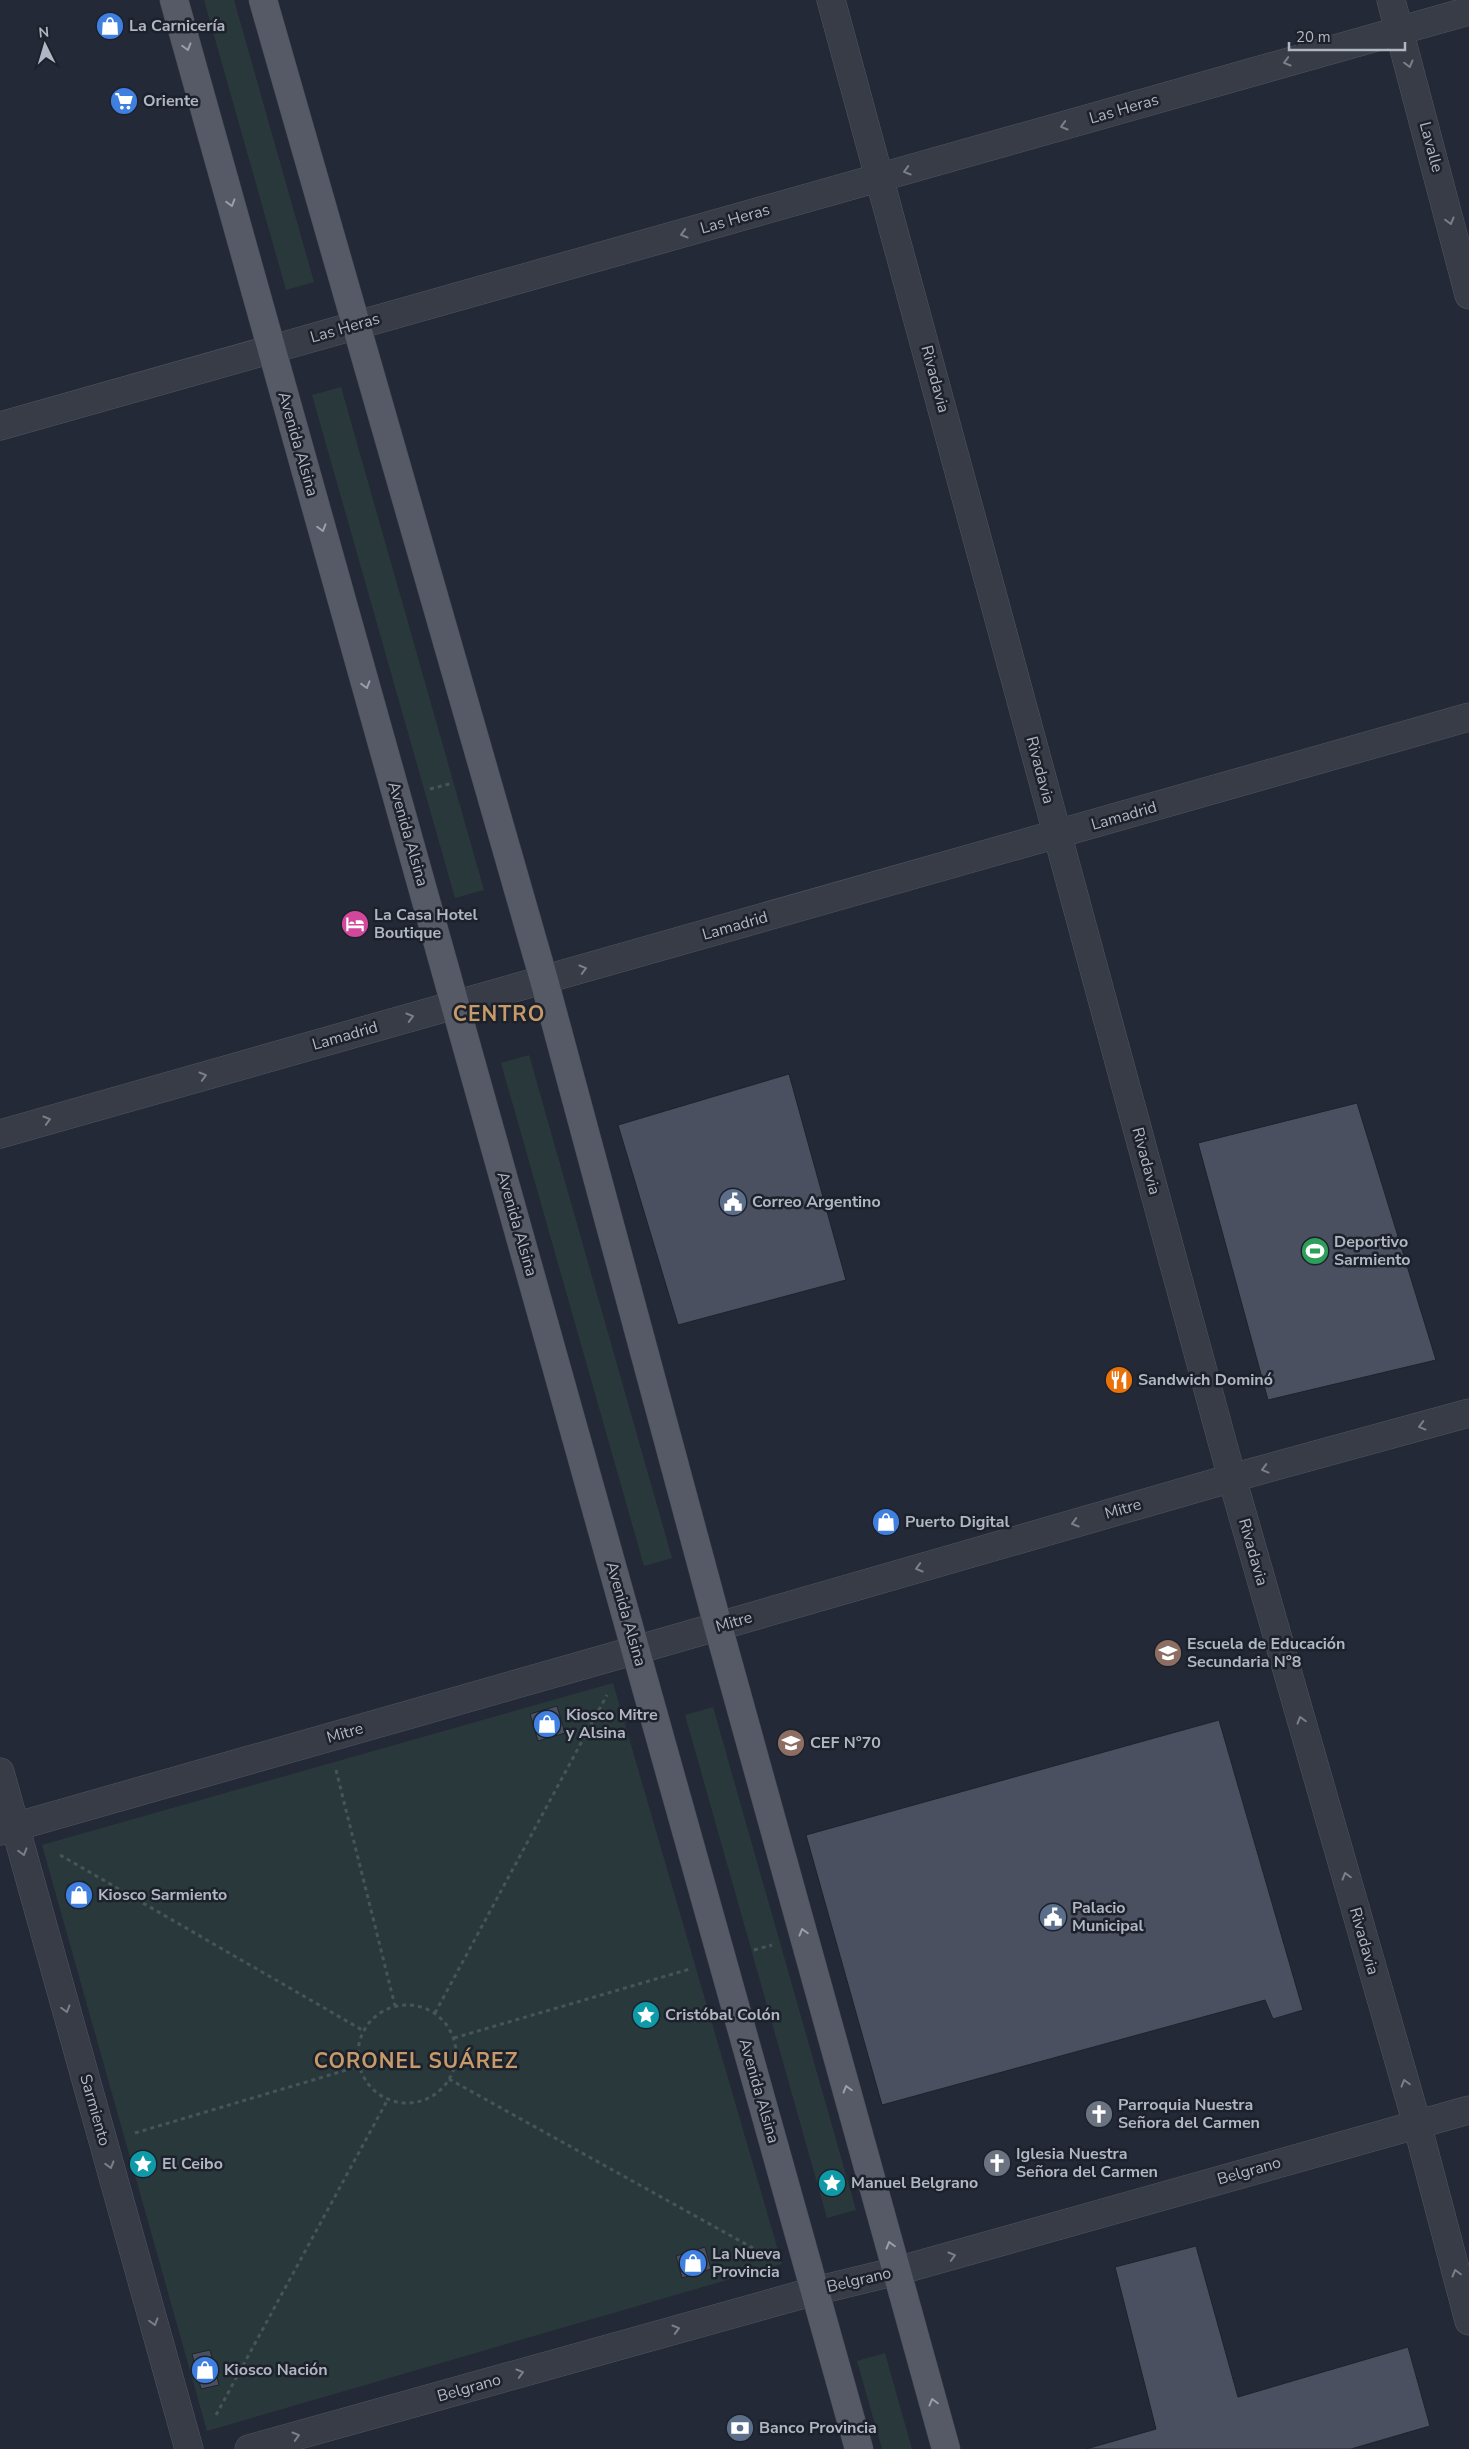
<svg xmlns="http://www.w3.org/2000/svg" width="1469" height="2449" font-family="'Nunito Sans',sans-serif">
	<style>
		.green { fill: #29393b }
		.building { fill: #4a505f; stroke: #1e232d }
		.lines { fill: none; stroke-linecap: round; stroke-linejoin: round }
		.minor-casing { stroke: #515661; stroke-width: 29 }
		.major-casing { stroke: #404550; stroke-width: 29 }
		.path { stroke: #475458; stroke-width: 3; stroke-dasharray: 4 4; stroke-linecap: butt }
		.minor { stroke: #373c46; stroke-width: 28 }
		.major { stroke: #555a66; stroke-width: 28 }
		.oneway { stroke: #9a9fac }
		.oneway2 { stroke: #7a7f8b }
		.labels { text-anchor: middle; dominant-baseline: central; stroke-width: 5; stroke-linejoin: round; paint-order: stroke }
		.poi-label { font-size: 16px; font-weight: bold; fill: #b1b6c3; stroke: #1c212b; text-anchor: start }
		.street-label { font-size: 16px; fill: #b1b6c3; stroke: #1c212b }
		.district-label { font-size: 21px; font-weight: bold; letter-spacing: 1px; fill: #c69a69; stroke: #1c212b }
	</style>
	<rect width="100%" height="100%" fill="#232936"/>
	<path class="green" d="M 204,0 L 234,0 L 314,282 L 286,290 Z
		M 341,387 L 484,890 L 455,898 L 312,395 Z
		M 529,1055 L 672,1558 L 644,1566 L 501,1063 Z
		M 613,1683 L 782,2264 L 207,2431 L 42,1845 Z
		M 713,1707 L 856,2210 L 827,2218 L 685,1715 Z
		M 885,2353 L 912,2449 L 882,2449 L 857,2361 Z"/>
	<path class="building" d="M 789,1074 L 846,1280 L 678,1325 L 618,1125 Z
		M 1357,1103 L 1436,1360 L 1268,1400 L 1198,1143 Z
		M 557,1706 L 565,1733 L 538,1741 L 530,1714 Z
		M 1219,1720 L 1303,2010 L 1273,2019 L 1265,2000 L 882,2105 L 806,1835 Z
		M 84,1881 L 90,1905 L 73,1909 L 67,1885 Z
		M 1196,2246 L 1238,2397 L 1408,2347 L 1430,2426 L 1351,2449 L 1086,2449 L 1156,2429 L 1115,2267 Z
		M 705,2247 L 711,2269 L 682,2278 L 676,2256 Z
		M 210,2350 L 219,2385 L 201,2389 L 192,2354 Z"/>
	<g class="lines">
		<defs>
			<path id="minor" d="M 831,0 L 1232,1478 L 1417,2124 L 1469,2321
				M 1391,0 L 1469,295
				M 0,426 L 1469,11
				M 0,1134 L 1469,717
				M 0,1772 L 189,2449
				M 0,1831 L 636,1650 L 1232,1478 L 1469,1413
				M 249,2449 L 815,2291 L 897,2271 L 1469,2110"/>
			<path id="major" d="M 174,0 L 859,2449
				M 263,0 L 544,980 L 718,1626 L 946,2449"/>
		</defs>
		<use href="#minor" class="minor-casing"/>
		<use href="#major" class="major-casing"/>
		<path class="path" d="M 430,789 L 453,783
			M 336,1770 L 395,2006
			M 60,1855 L 364,2031
			M 754,1950 L 772,1945
			M358 2054a49 49 0 1 1 98 0a49 49 0 1 1-98 0Z
			M 435,2013 L 607,1695
			M 454,2038 L 690,1969
			M 449,2079 L 769,2257
			M 135,2133 L 360,2066
			M 216,2415 L 388,2099"/>
		<use href="#minor" class="minor"/>
		<use href="#major" class="major"/>
	</g>
	<defs><path id="oneway-chevron" d="M-2-3.5L2.5 0L-2 3.5" fill="none" stroke-width="1.6" stroke-linecap="round" stroke-linejoin="round" transform="scale(1.25)"/></defs>
	<g class="oneway">
		<use href="#oneway-chevron" transform="translate(187 47) rotate(74)"/>
		<use href="#oneway-chevron" transform="translate(231 203) rotate(74)"/>
		<use href="#oneway-chevron" transform="translate(322 528) rotate(74)"/>
		<use href="#oneway-chevron" transform="translate(366 685) rotate(74)"/>
		<use href="#oneway-chevron" transform="translate(803 1932) rotate(-106)"/>
		<use href="#oneway-chevron" transform="translate(847 2089) rotate(-106)"/>
		<use href="#oneway-chevron" transform="translate(890 2245) rotate(-106)"/>
		<use href="#oneway-chevron" transform="translate(933 2402) rotate(-105)"/>
	</g>
	<g class="oneway2">
		<use href="#oneway-chevron" transform="translate(1287 62) rotate(164)"/>
		<use href="#oneway-chevron" transform="translate(1409 64) rotate(75)"/>
		<use href="#oneway-chevron" transform="translate(1064 126) rotate(164)"/>
		<use href="#oneway-chevron" transform="translate(907 171) rotate(164)"/>
		<use href="#oneway-chevron" transform="translate(1450 221) rotate(75)"/>
		<use href="#oneway-chevron" transform="translate(684 234) rotate(164)"/>
		<use href="#oneway-chevron" transform="translate(583 969) rotate(-16)"/>
		<use href="#oneway-chevron" transform="translate(410 1017) rotate(-16)"/>
		<use href="#oneway-chevron" transform="translate(203 1076) rotate(-16)"/>
		<use href="#oneway-chevron" transform="translate(47 1120) rotate(-16)"/>
		<use href="#oneway-chevron" transform="translate(1422 1426) rotate(165)"/>
		<use href="#oneway-chevron" transform="translate(1265 1469) rotate(165)"/>
		<use href="#oneway-chevron" transform="translate(1075 1523) rotate(164)"/>
		<use href="#oneway-chevron" transform="translate(919 1568) rotate(164)"/>
		<use href="#oneway-chevron" transform="translate(1301 1720) rotate(-106)"/>
		<use href="#oneway-chevron" transform="translate(23 1852) rotate(74)"/>
		<use href="#oneway-chevron" transform="translate(1346 1876) rotate(-106)"/>
		<use href="#oneway-chevron" transform="translate(66 2009) rotate(74)"/>
		<use href="#oneway-chevron" transform="translate(1405 2083) rotate(-106)"/>
		<use href="#oneway-chevron" transform="translate(110 2165) rotate(74)"/>
		<use href="#oneway-chevron" transform="translate(952 2256) rotate(-16)"/>
		<use href="#oneway-chevron" transform="translate(1456 2273) rotate(-105)"/>
		<use href="#oneway-chevron" transform="translate(154 2322) rotate(74)"/>
		<use href="#oneway-chevron" transform="translate(676 2329) rotate(-16)"/>
		<use href="#oneway-chevron" transform="translate(520 2373) rotate(-16)"/>
		<use href="#oneway-chevron" transform="translate(296 2436) rotate(-16)"/>
	</g>
	<defs>
		<symbol id="shop-disc" viewBox="-11 -11 22 22"><circle r="9.5" fill="#3f7fe0" stroke="#1c212b"/><path d="M-5-2.5h2.3a2.7 3.5 0 0 1 5.4 0H5L5.5 6h-11ZM-1.5-2.5h3a1.5 2.3 0 0 0-3 0Z" fill="#fff"/></symbol>
		<symbol id="supermarket-disc" viewBox="-11 -11 22 22"><circle r="9.5" fill="#3f7fe0" stroke="#1c212b"/><path d="M-6-5.5h2.5l.6 2H6L4.5 2H-2.5L-4.4-4H-6ZM-1.5 3.2a1.3 1.3 0 1 0 .1 0ZM3 3.2a1.3 1.3 0 1 0 .1 0Z" fill="#fff"/></symbol>
		<symbol id="hotel-disc" viewBox="-11 -11 22 22"><circle r="9.5" fill="#d1479c" stroke="#1c212b"/><path d="M-6-4.5h1.5V1H6V5H4.5V3h-9V5H-6ZM-4 0a1.8 1.8 0 1 1 3.6 0ZM.5 0V-2.5h3Q6-2.5 6 0Z" fill="#fff"/></symbol>
		<symbol id="civic-disc" viewBox="-11 -11 22 22"><circle r="9.5" fill="#5c6f8a" stroke="#1c212b"/><path d="M-.6-6.5H3V-4.5H.6V-3L4-1V1h2V6H-6V1h2V-1L-.6-3ZM-1.2 2.5V6h2.4V2.5Z" fill="#fff"/></symbol>
		<symbol id="stadium-disc" viewBox="-11 -11 22 22"><circle r="9.5" fill="#2e9e5b" stroke="#1c212b"/><path d="M0-5a6.5 5 0 1 0 0 10a6.5 5 0 1 0 0-10ZM-3.5-1.8h7v3.6h-7Z" fill="#fff"/></symbol>
		<symbol id="restaurant-disc" viewBox="-11 -11 22 22"><circle r="9.5" fill="#e8710a" stroke="#1c212b"/><path d="M-5-6h1v4h1v-4h1v4h1v-4h1v5L-1.5 .5V6h-2V.5L-5-1ZM5-6V6H3V1.5H1.5Q1.5-4 5-6Z" fill="#fff"/></symbol>
		<symbol id="school-disc" viewBox="-11 -11 22 22"><circle r="9.5" fill="#8d6e63" stroke="#1c212b"/><path d="M0-5L7-2L0 1L-7-2ZM-4 1L0 2.5L4 1V4Q0 6-4 4Z" fill="#fff"/></symbol>
		<symbol id="sight-disc" viewBox="-11 -11 22 22"><circle r="9.5" fill="#0f9aa8" stroke="#1c212b"/><path d="M0-6L1.8-2.2L6-1.7L2.9 1.2L3.7 5.4L0 3.3L-3.7 5.4L-2.9 1.2L-6-1.7L-1.8-2.2Z" fill="#fff"/></symbol>
		<symbol id="church-disc" viewBox="-11 -11 22 22"><circle r="9.5" fill="#6b7280" stroke="#1c212b"/><path d="M-1.2-6h2.4v3.5h3.3v2.4h-3.3V6h-2.4V-.1h-3.3v-2.4h3.3Z" fill="#fff"/></symbol>
		<symbol id="bank-disc" viewBox="-11 -11 22 22"><circle r="9.5" fill="#5c6f8a" stroke="#1c212b"/><path d="M-6-4H6V4H-6ZM0-2.3a2.3 2.3 0 1 0 0 4.6a2.3 2.3 0 1 0 0-4.6Z" fill="#fff"/></symbol>
	</defs>
	<g fill-rule="evenodd">
		<use href="#shop-disc" x="94" y="10" width="32" height="32"/>
		<use href="#supermarket-disc" x="108" y="85" width="32" height="32"/>
		<use href="#hotel-disc" x="339" y="908" width="32" height="32"/>
		<use href="#civic-disc" x="717" y="1186" width="32" height="32"/>
		<use href="#stadium-disc" x="1299" y="1235" width="32" height="32"/>
		<use href="#restaurant-disc" x="1103" y="1364" width="32" height="32"/>
		<use href="#shop-disc" x="870" y="1506" width="32" height="32"/>
		<use href="#school-disc" x="1152" y="1637" width="32" height="32"/>
		<use href="#shop-disc" x="531" y="1708" width="32" height="32"/>
		<use href="#school-disc" x="775" y="1727" width="32" height="32"/>
		<use href="#shop-disc" x="63" y="1879" width="32" height="32"/>
		<use href="#civic-disc" x="1037" y="1901" width="32" height="32"/>
		<use href="#sight-disc" x="630" y="1999" width="32" height="32"/>
		<use href="#church-disc" x="1083" y="2098" width="32" height="32"/>
		<use href="#church-disc" x="981" y="2147" width="32" height="32"/>
		<use href="#sight-disc" x="127" y="2148" width="32" height="32"/>
		<use href="#sight-disc" x="816" y="2167" width="32" height="32"/>
		<use href="#shop-disc" x="677" y="2247" width="32" height="32"/>
		<use href="#shop-disc" x="189" y="2354" width="32" height="32"/>
		<use href="#bank-disc" x="724" y="2412" width="32" height="32"/>
	</g>
	<g class="labels">
		<g class="poi-label">
			<text x="129" y="26">La Carnicería</text>
			<text x="143" y="101">Oriente</text>
			<text x="374" y="915">La Casa Hotel<tspan x="374" dy="18">Boutique</tspan></text>
			<text x="752" y="1202">Correo Argentino</text>
			<text x="1334" y="1242">Deportivo<tspan x="1334" dy="18">Sarmiento</tspan></text>
			<text x="1138" y="1380">Sandwich Dominó</text>
			<text x="905" y="1522">Puerto Digital</text>
			<text x="1187" y="1644">Escuela de Educación<tspan x="1187" dy="18">Secundaria N°8</tspan></text>
			<text x="566" y="1715">Kiosco Mitre<tspan x="566" dy="18">y Alsina</tspan></text>
			<text x="810" y="1743">CEF N°70</text>
			<text x="98" y="1895">Kiosco Sarmiento</text>
			<text x="1072" y="1908">Palacio<tspan x="1072" dy="18">Municipal</tspan></text>
			<text x="665" y="2015">Cristóbal Colón</text>
			<text x="1118" y="2105">Parroquia Nuestra<tspan x="1118" dy="18">Señora del Carmen</tspan></text>
			<text x="1016" y="2154">Iglesia Nuestra<tspan x="1016" dy="18">Señora del Carmen</tspan></text>
			<text x="162" y="2164">El Ceibo</text>
			<text x="851" y="2183">Manuel Belgrano</text>
			<text x="712" y="2254">La Nueva<tspan x="712" dy="18">Provincia</tspan></text>
			<text x="224" y="2370">Kiosco Nación</text>
			<text x="759" y="2428">Banco Provincia</text>
		</g>
		<g class="street-label">
			<text transform="translate(1124 109) rotate(-16)">Las Heras</text>
			<text transform="translate(1431 147) rotate(75)">Lavalle</text>
			<text transform="translate(735 219) rotate(-16)">Las Heras</text>
			<text transform="translate(345 328) rotate(-16)">Las Heras</text>
			<text transform="translate(935 379) rotate(75)">Rivadavia</text>
			<text transform="translate(298 444) rotate(74)">Avenida Alsina</text>
			<text transform="translate(1040 770) rotate(75)">Rivadavia</text>
			<text transform="translate(1124 816) rotate(-16)">Lamadrid</text>
			<text transform="translate(408 834) rotate(74)">Avenida Alsina</text>
			<text transform="translate(735 926) rotate(-16)">Lamadrid</text>
			<text transform="translate(345 1036) rotate(-16)">Lamadrid</text>
			<text transform="translate(1146 1161) rotate(75)">Rivadavia</text>
			<text transform="translate(517 1224) rotate(74)">Avenida Alsina</text>
			<text transform="translate(1123 1509) rotate(-16)">Mitre</text>
			<text transform="translate(1253 1552) rotate(74)">Rivadavia</text>
			<text transform="translate(626 1614) rotate(74)">Avenida Alsina</text>
			<text transform="translate(734 1622) rotate(-16)">Mitre</text>
			<text transform="translate(345 1733) rotate(-16)">Mitre</text>
			<text transform="translate(1364 1941) rotate(74)">Rivadavia</text>
			<text transform="translate(759 2091) rotate(74)">Avenida Alsina</text>
			<text transform="translate(95 2110) rotate(74)">Sarmiento</text>
			<text transform="translate(1249 2171) rotate(-16)">Belgrano</text>
			<text transform="translate(859 2280) rotate(-13)">Belgrano</text>
			<text transform="translate(469 2388) rotate(-16)">Belgrano</text>
		</g>
		<g class="district-label">
			<text x="499" y="1014">CENTRO</text>
			<text x="416" y="2061">CORONEL SUÁREZ</text>
		</g>
	</g>
	<g transform="translate(45 45) rotate(355)" stroke="#1c212b" stroke-width="4" paint-order="stroke">
	<path d="M0-4L9 19L0 12L-9 19Z" fill="#b1b6c3"/>
	<text y="-8" font-size="14" font-weight="bold" text-anchor="middle" fill="#b1b6c3">N</text>
	</g>
	<path d="M1289 42v8h116v-8" fill="none" stroke="#b1b6c3" stroke-width="2.5"/>
	<text x="1296" y="42" font-size="15" fill="#b1b6c3" stroke="#1c212b" stroke-width="4" paint-order="stroke">20 m</text>
</svg>
